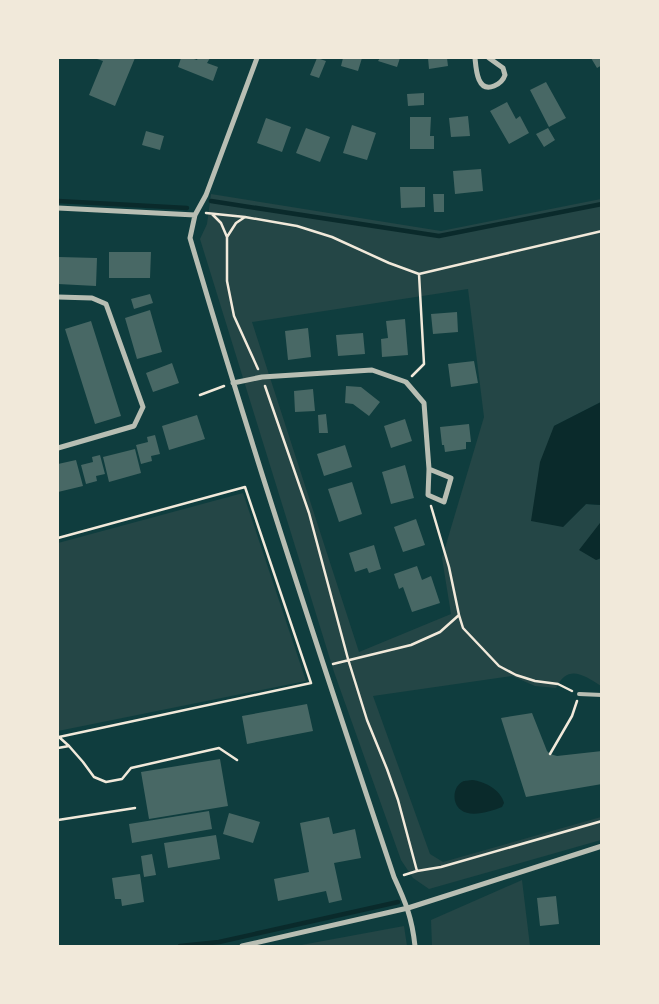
<svg xmlns="http://www.w3.org/2000/svg" width="659" height="1004" font-family="'Open Sans',sans-serif">
	<style>
		.green { fill: #244646; fill-rule: evenodd }
		.water { fill: #0a2a2b }
		.lines { fill: none; stroke-linecap: round; stroke-linejoin: round }
		.stream { stroke: #0a2a2b; stroke-width: 4.5 }
		.building { fill: #486865 }
		.path { stroke: #f1e9da; stroke-width: 2.5 }
		.service { stroke: #b8beb3; stroke-width: 4 }
		.minor { stroke: #b8beb3; stroke-width: 5 }
	</style>
	<rect width="100%" height="100%" fill="#0f3d3e"/>
	<path class="green" d="M 211,194 L 441,231 L 601,199 L 601,402 L 554,426 L 563,527 L 586,504 L 601,505 L 601,523 L 600,523 L 596,560 L 601,558 L 601,686 C 585,676 568,663 556,688 L 535,686 L 512,676 L 373,696 L 430,854 L 443,862 L 601,817 L 601,840 L 429,889 L 413,878 L 401,860 L 334,672 L 200,239 L 207,224 ZM 468,289 L 484,417 L 442,558 L 451,614 L 359,652 L 252,322 Z
		M 243,493 L 306,681 L 58,731 L 58,543 Z
		M 522,880 L 530,946 L 432,946 L 431,920 Z
		M 404,926 L 407,946 L 296,946 Z"/>
	<path class="water" d="M 601,402 L 601,505 L 586,504 L 563,527 L 531,521 L 540,462 L 554,426 Z
		M 600,523 L 601,523 L 601,558 L 596,560 L 579,550 Z
		M 472,780 C 484,781 501,790 504,803 L 502,807 C 492,811 471,818 461,810 C 451,803 453,785 464,781 C 465,781 472,780 472,780 Z"/>
	<g class="lines">
		<path class="stream" d="M 58,201 L 187,208
			M 211,201 L 439,236 L 602,204
			M 180,946 L 219,942 L 398,902"/>
	</g>
	<path class="building" d="M 94,58 L 135,58 L 115,106 L 89,95 L 103,61 Z
		M 181,58 L 191,58 L 197,60 L 198,58 L 210,58 L 207,63 L 218,67 L 213,81 L 178,67 Z
		M 317,58 L 326,61 L 319,78 L 310,75 Z
		M 343,58 L 362,58 L 358,71 L 341,66 Z
		M 380,58 L 400,58 L 397,67 L 378,61 Z
		M 428,58 L 447,58 L 448,66 L 429,69 Z
		M 591,58 L 602,58 L 602,65 L 597,68 Z
		M 546,82 L 566,118 L 549,127 L 530,90 Z
		M 424,93 L 424,105 L 408,106 L 407,94 Z
		M 507,102 L 516,119 L 520,116 L 529,133 L 509,144 L 490,111 Z
		M 468,116 L 470,136 L 451,137 L 449,118 Z
		M 410,117 L 431,117 L 430,136 L 434,136 L 434,149 L 410,149 Z
		M 266,118 L 291,127 L 282,152 L 257,143 Z
		M 352,125 L 376,133 L 367,160 L 343,153 Z
		M 306,128 L 330,137 L 320,162 L 296,153 Z
		M 548,128 L 555,140 L 544,147 L 536,134 Z
		M 146,131 L 164,136 L 160,150 L 142,145 Z
		M 481,169 L 483,191 L 455,194 L 453,171 Z
		M 400,187 L 425,187 L 425,207 L 401,208 Z
		M 433,194 L 444,194 L 444,212 L 434,212 Z
		M 109,252 L 151,252 L 150,278 L 109,278 Z
		M 59,257 L 97,258 L 96,286 L 58,284 Z
		M 150,294 L 153,303 L 134,309 L 131,299 Z
		M 150,310 L 162,352 L 137,359 L 125,318 Z
		M 457,312 L 458,332 L 433,334 L 431,314 Z
		M 405,319 L 408,355 L 382,357 L 381,339 L 388,338 L 386,321 Z
		M 91,321 L 121,416 L 95,424 L 65,329 Z
		M 308,328 L 311,357 L 288,360 L 285,331 Z
		M 363,333 L 365,354 L 338,356 L 336,335 Z
		M 474,361 L 478,383 L 451,387 L 448,364 Z
		M 172,363 L 179,383 L 153,392 L 146,373 Z
		M 346,386 L 361,387 L 380,402 L 369,416 L 353,404 L 345,403 Z
		M 313,389 L 315,411 L 295,412 L 294,391 Z
		M 326,414 L 328,433 L 319,433 L 318,415 Z
		M 197,415 L 205,439 L 169,450 L 162,426 Z
		M 405,419 L 412,441 L 391,448 L 384,426 Z
		M 469,424 L 471,442 L 466,442 L 466,449 L 445,452 L 444,445 L 442,445 L 440,427 Z
		M 155,435 L 160,454 L 151,456 L 152,461 L 141,464 L 136,445 L 148,442 L 147,437 Z
		M 345,445 L 352,467 L 324,476 L 317,454 Z
		M 135,449 L 141,473 L 109,482 L 103,457 Z
		M 100,455 L 105,474 L 96,476 L 97,481 L 86,484 L 81,465 L 93,462 L 92,457 Z
		M 76,460 L 83,486 L 58,492 L 58,464 Z
		M 405,465 L 414,498 L 391,504 L 382,472 Z
		M 352,482 L 362,514 L 339,522 L 328,489 Z
		M 416,519 L 425,545 L 403,552 L 394,527 Z
		M 374,545 L 381,569 L 369,573 L 367,568 L 355,572 L 349,553 Z
		M 417,566 L 422,580 L 431,576 L 440,603 L 412,612 L 403,587 L 399,589 L 394,574 Z
		M 307,704 L 313,731 L 247,744 L 242,716 Z
		M 532,713 L 547,751 L 550,754 L 557,756 L 602,751 L 602,784 L 526,797 L 501,718 Z
		M 220,759 L 228,806 L 149,819 L 141,772 Z
		M 209,811 L 212,829 L 132,843 L 129,824 Z
		M 229,813 L 260,822 L 253,843 L 223,834 Z
		M 329,817 L 333,834 L 355,829 L 361,858 L 334,863 L 342,900 L 329,903 L 326,891 L 278,901 L 274,879 L 309,872 L 300,823 Z
		M 216,835 L 220,859 L 168,868 L 164,843 Z
		M 152,854 L 156,875 L 144,877 L 141,856 Z
		M 140,874 L 144,902 L 122,906 L 121,899 L 115,899 L 112,878 Z
		M 556,896 L 559,924 L 540,926 L 537,898 Z"/>
	<g class="lines">
		<path class="path" d="M 206,213 L 245,217 L 297,226 L 332,237 L 389,263 L 419,274 L 602,231
			M 212,214 L 221,223 L 227,237
			M 245,217 L 236,223 L 227,237 L 227,281 L 234,316 L 258,369
			M 412,376 L 424,364 L 419,274
			M 265,386 L 309,513 L 348,659 L 367,720 L 387,769 L 398,800 L 417,871 L 441,867 L 602,821
			M 200,395 L 224,386
			M 431,506 L 449,567 L 459,615
			M 58,538 L 245,487 L 311,683 L 59,737
			M 333,664 L 411,645 L 440,632 L 459,615 L 463,628 L 499,666 L 516,675 L 535,681 L 558,684 L 572,691
			M 59,737 L 69,746
			M 58,748 L 69,746 L 83,762 L 94,777 L 106,782 L 122,779 L 131,768 L 219,748 L 237,760
			M 550,754 L 572,716 L 577,701
			M 58,820 L 135,808
			M 404,875 L 417,871"/>
		<path class="service" d="M 579,694 L 602,695"/>
		<path class="minor" d="M 257,58 L 206,195 L 195,215 L 190,238 C 253,453 323,665 394,877 C 406,903 412,918 415,946
			M 475,58 C 476,68 477,93 494,86 C 499,84 503,81 505,75 L 503,68 L 489,58
			M 58,208 L 195,215
			M 58,297 L 92,298 L 106,304 L 143,407 L 134,426 L 58,448
			M 233,383 L 262,377 L 372,370 L 406,382 L 424,403 L 429,469 L 428,495 L 444,502 L 451,478 L 429,469
			M 242,946 L 408,908 L 602,846"/>
	</g>
	<rect width="659" height="1004" fill="none" stroke="#f1e9da" stroke-width="118"/>
</svg>
